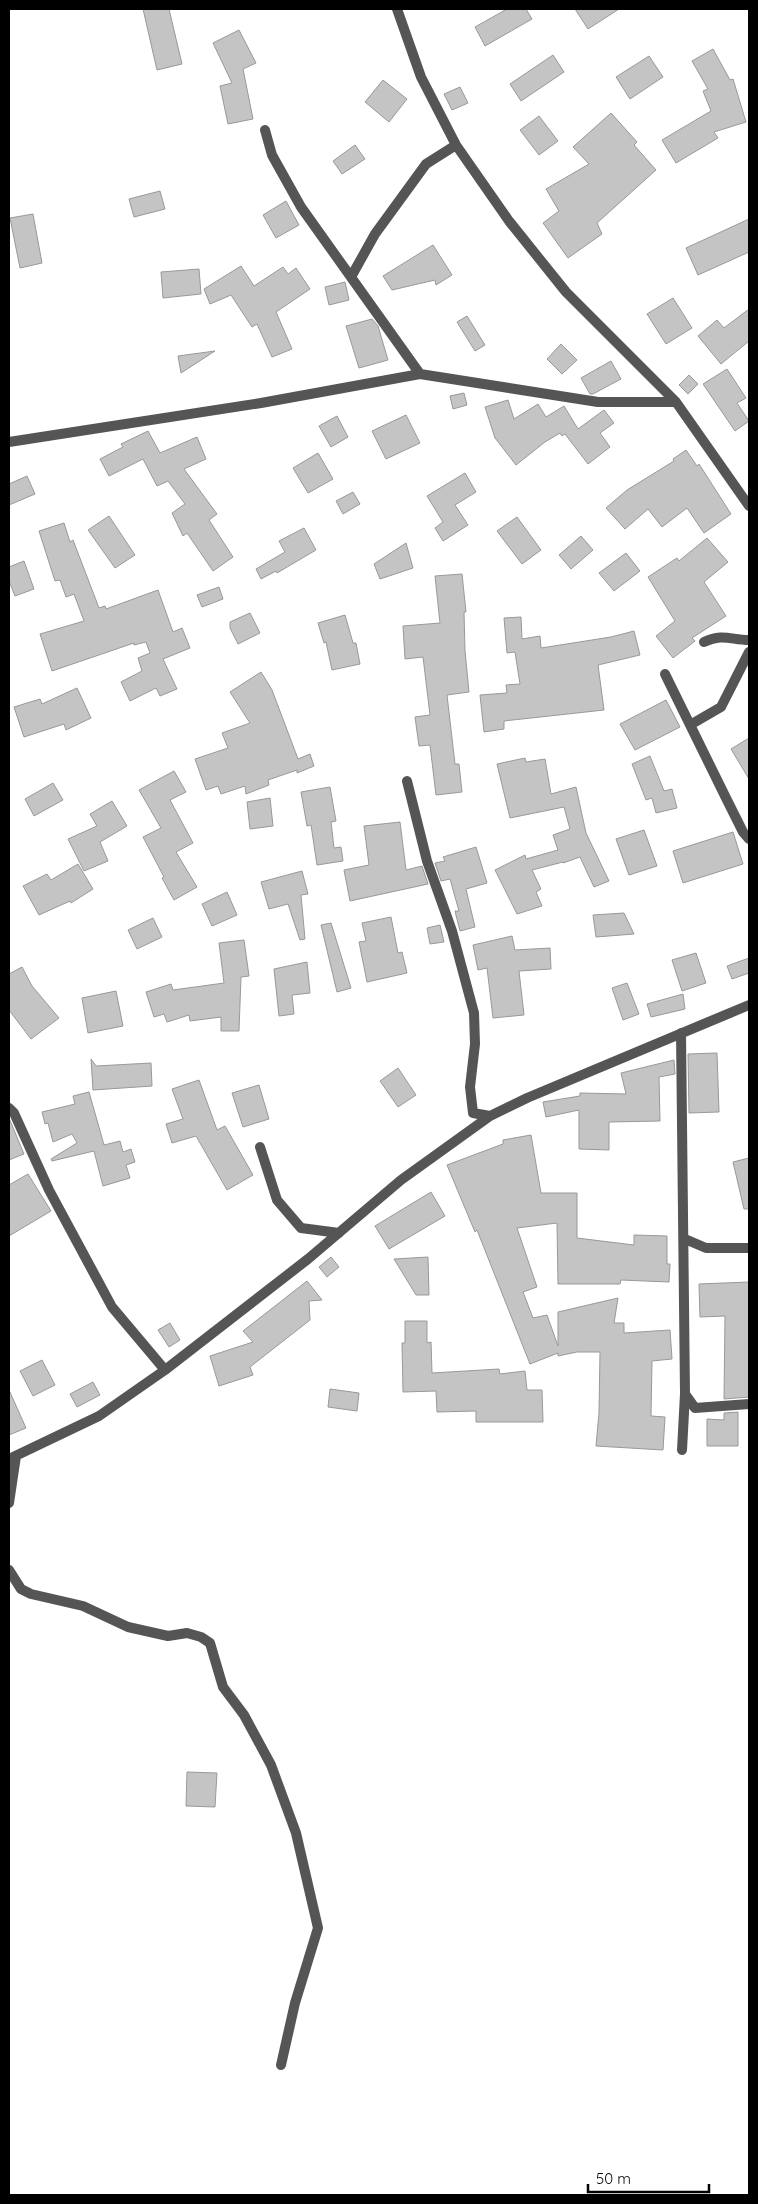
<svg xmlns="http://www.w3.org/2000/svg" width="758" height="2204" font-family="Quicksand,sans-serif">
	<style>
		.building { fill: #c4c4c4; stroke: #999 }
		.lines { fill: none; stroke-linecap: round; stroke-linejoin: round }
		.street { stroke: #555; stroke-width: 10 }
	</style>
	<rect width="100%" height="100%" fill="#fff"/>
	<path class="building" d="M 143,9 L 169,9 L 182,64 L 157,70 Z
		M 507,9 L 526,9 L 532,19 L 485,46 L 475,27 Z
		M 575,9 L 619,9 L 588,29 Z
		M 239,30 L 256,63 L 243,69 L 253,119 L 228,124 L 220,86 L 232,83 L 213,43 Z
		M 713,49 L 730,80 L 733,79 L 746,122 L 714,132 L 718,138 L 676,163 L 662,140 L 711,111 L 703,91 L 708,89 L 692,61 Z
		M 553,55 L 564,72 L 521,101 L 510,84 Z
		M 649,56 L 663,77 L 630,99 L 616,77 Z
		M 383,80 L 407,99 L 389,122 L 365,102 Z
		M 460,87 L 468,103 L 452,110 L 444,94 Z
		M 611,113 L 637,142 L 634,145 L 656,170 L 597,223 L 602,234 L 568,258 L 543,223 L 559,211 L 546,189 L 589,164 L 573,147 Z
		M 539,116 L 558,141 L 539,155 L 520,130 Z
		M 355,145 L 365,159 L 342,174 L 333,161 Z
		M 160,191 L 165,209 L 134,217 L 129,199 Z
		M 286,201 L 299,225 L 276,238 L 263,215 Z
		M 33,214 L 42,263 L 20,268 L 10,218 Z
		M 749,219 L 749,252 L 698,275 L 686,248 Z
		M 433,245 L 452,275 L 436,285 L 435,280 L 392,290 L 383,276 Z
		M 241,266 L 254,286 L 283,267 L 288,274 L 296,268 L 310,289 L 276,312 L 292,349 L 272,357 L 257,324 L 252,327 L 231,295 L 210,304 L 204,289 Z
		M 199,269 L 201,294 L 163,298 L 161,272 Z
		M 345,282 L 349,300 L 329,305 L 325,287 Z
		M 673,298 L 692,328 L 666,344 L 647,314 Z
		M 749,309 L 749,341 L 721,364 L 698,336 L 717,320 L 724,328 Z
		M 467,316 L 485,345 L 475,351 L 457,322 Z
		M 372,319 L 378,326 L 388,360 L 359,368 L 346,326 Z
		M 561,344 L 577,360 L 562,374 L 547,359 Z
		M 215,351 L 181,373 L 178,356 Z
		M 611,361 L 621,379 L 593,394 L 590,394 L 581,378 Z
		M 727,369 L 746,398 L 737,403 L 749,421 L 735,431 L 703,384 Z
		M 689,375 L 698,384 L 688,394 L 679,385 Z
		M 464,393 L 467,405 L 453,409 L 450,396 Z
		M 508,400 L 514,419 L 538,404 L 546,417 L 564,406 L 578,429 L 604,410 L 614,423 L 600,433 L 610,447 L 588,464 L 565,434 L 562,436 L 560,433 L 545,442 L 516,465 L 495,438 L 485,407 Z
		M 406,415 L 420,443 L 386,459 L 372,431 Z
		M 337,416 L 348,437 L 331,447 L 319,426 Z
		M 148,431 L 160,453 L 197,437 L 206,459 L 184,469 L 217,514 L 209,520 L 233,557 L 213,571 L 187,533 L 183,536 L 172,513 L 185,504 L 168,481 L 157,486 L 143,459 L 109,476 L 100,459 L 123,447 L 121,444 Z
		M 686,450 L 697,466 L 699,464 L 731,514 L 704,533 L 687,508 L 662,527 L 648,509 L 625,529 L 606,508 L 627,490 L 674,461 L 673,459 Z
		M 318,453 L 333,479 L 308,493 L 293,468 Z
		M 465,473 L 476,492 L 455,505 L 468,525 L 443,541 L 435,528 L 443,522 L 427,496 Z
		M 27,476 L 35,494 L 9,505 L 9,484 Z
		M 353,492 L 360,504 L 343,514 L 336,501 Z
		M 109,516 L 135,555 L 115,568 L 88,530 Z
		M 517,517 L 541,550 L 522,564 L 497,531 Z
		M 64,523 L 70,542 L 73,540 L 99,608 L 105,606 L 106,609 L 158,590 L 173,632 L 182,628 L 190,648 L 163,659 L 177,689 L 160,696 L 156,688 L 130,701 L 121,682 L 142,671 L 138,658 L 150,653 L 146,642 L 134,645 L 134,643 L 52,671 L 40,634 L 84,621 L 74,594 L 66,597 L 60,580 L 55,581 L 39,531 Z
		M 304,528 L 316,550 L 277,573 L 276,571 L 261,579 L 256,569 L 285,552 L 279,541 Z
		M 581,536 L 593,550 L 571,569 L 559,555 Z
		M 707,538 L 728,562 L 704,582 L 726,616 L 692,638 L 695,641 L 673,658 L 656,636 L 675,621 L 648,577 L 677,558 L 679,561 Z
		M 406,543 L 413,568 L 380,579 L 374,564 Z
		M 626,553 L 640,571 L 614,591 L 599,573 Z
		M 24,561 L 34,589 L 15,596 L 9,581 L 9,567 Z
		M 462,574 L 466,612 L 464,612 L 465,651 L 469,692 L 447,695 L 455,764 L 459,764 L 462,792 L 436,795 L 430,745 L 419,746 L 415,717 L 430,715 L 423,657 L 405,659 L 403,626 L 440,623 L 435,576 Z
		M 219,587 L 223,599 L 202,607 L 197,595 Z
		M 250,613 L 260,633 L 238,644 L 230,628 L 230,622 Z
		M 345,615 L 353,643 L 356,643 L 360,664 L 332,670 L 326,642 L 324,643 L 318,623 Z
		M 521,617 L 522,639 L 540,636 L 541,648 L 611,637 L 634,631 L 640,655 L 598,665 L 604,710 L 504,721 L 504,729 L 484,732 L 480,695 L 507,693 L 506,685 L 520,684 L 515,652 L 507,653 L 504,618 Z
		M 261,672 L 272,690 L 298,759 L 310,754 L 314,766 L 297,773 L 297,770 L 268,780 L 269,785 L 246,794 L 245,786 L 221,794 L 218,786 L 206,790 L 195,759 L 228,748 L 222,733 L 250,723 L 230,692 Z
		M 77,688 L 91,718 L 66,730 L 64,724 L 24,737 L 14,707 L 40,699 L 42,704 Z
		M 666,700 L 680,727 L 635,750 L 620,724 Z
		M 749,738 L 749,779 L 731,749 Z
		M 650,756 L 664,791 L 672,789 L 677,808 L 656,813 L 652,798 L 646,800 L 632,764 Z
		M 525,758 L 526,762 L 545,759 L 551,794 L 576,787 L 586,833 L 609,881 L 594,887 L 580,857 L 563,863 L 563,862 L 532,870 L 541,889 L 536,892 L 542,906 L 517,914 L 495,870 L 525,855 L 526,859 L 558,850 L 553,835 L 570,829 L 564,807 L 510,818 L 497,764 Z
		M 174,771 L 186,792 L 170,800 L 193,843 L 176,852 L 197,887 L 174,900 L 162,878 L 164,877 L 143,837 L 161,828 L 139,790 Z
		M 53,783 L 63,800 L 34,816 L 25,799 Z
		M 330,787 L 336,821 L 331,822 L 334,848 L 341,847 L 343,861 L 317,865 L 311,825 L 307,826 L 301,792 Z
		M 270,798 L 273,826 L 250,829 L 247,802 Z
		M 112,801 L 127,826 L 100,842 L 108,861 L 84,871 L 68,839 L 97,826 L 90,814 Z
		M 400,822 L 406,870 L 422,866 L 428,884 L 350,901 L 344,870 L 369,865 L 364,826 Z
		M 644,830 L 657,866 L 629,875 L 616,839 Z
		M 733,832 L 743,864 L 683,883 L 673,851 Z
		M 476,847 L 487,883 L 466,889 L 475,927 L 460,931 L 455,911 L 459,911 L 450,879 L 441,881 L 435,863 L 445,861 L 443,857 Z
		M 78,864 L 93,889 L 71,903 L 70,901 L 39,915 L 23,886 L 47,874 L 51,880 Z
		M 302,871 L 308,894 L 301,895 L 305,939 L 300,940 L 288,904 L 269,909 L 261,882 Z
		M 227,892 L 237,915 L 212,926 L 202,904 Z
		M 624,913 L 634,934 L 596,937 L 593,915 Z
		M 391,917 L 398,953 L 402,952 L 407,973 L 367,982 L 359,942 L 366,941 L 362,923 Z
		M 153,918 L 162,937 L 137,949 L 128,930 Z
		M 331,923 L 351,988 L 337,992 L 321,925 Z
		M 440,925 L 444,942 L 430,944 L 427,928 Z
		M 512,936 L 515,950 L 550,948 L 551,969 L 519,971 L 524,1015 L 493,1018 L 487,968 L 478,970 L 473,945 Z
		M 244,940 L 249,976 L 241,977 L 239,1031 L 221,1031 L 221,1017 L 190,1021 L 189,1015 L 167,1022 L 164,1014 L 154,1017 L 146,992 L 171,984 L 173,990 L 224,983 L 219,943 Z
		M 696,953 L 706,983 L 682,991 L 672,960 Z
		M 749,958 L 749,973 L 732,979 L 727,966 Z
		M 307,962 L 310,993 L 292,995 L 294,1014 L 279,1016 L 274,969 Z
		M 22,967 L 32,986 L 59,1018 L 31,1039 L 9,1010 L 9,974 Z
		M 627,983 L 639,1014 L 623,1020 L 612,988 Z
		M 116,991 L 123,1026 L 88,1033 L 82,998 Z
		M 683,994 L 685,1009 L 651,1017 L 647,1004 Z
		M 717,1053 L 719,1112 L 689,1113 L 688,1054 Z
		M 91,1059 L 96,1066 L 151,1063 L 152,1086 L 93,1090 Z
		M 674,1060 L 675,1074 L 659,1077 L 660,1121 L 609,1122 L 609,1150 L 579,1149 L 579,1110 L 546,1117 L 543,1102 L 580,1096 L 580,1093 L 626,1094 L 621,1073 Z
		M 398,1068 L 416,1095 L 398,1107 L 380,1081 Z
		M 199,1080 L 217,1130 L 225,1126 L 253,1175 L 227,1190 L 196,1136 L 172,1143 L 166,1124 L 183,1119 L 172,1089 Z
		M 259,1085 L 269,1119 L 243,1127 L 232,1093 Z
		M 89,1092 L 104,1145 L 120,1141 L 123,1152 L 131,1149 L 135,1162 L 126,1165 L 130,1178 L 103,1186 L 94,1151 L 52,1161 L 51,1159 L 77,1143 L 72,1134 L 53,1142 L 48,1123 L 45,1124 L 42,1112 L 75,1104 L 73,1096 Z
		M 9,1118 L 24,1154 L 9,1160 Z
		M 531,1135 L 541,1193 L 577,1193 L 577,1238 L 634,1245 L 634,1235 L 667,1236 L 667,1264 L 670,1264 L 669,1282 L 621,1280 L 620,1284 L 558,1284 L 557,1223 L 517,1228 L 537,1287 L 523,1292 L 533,1318 L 547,1315 L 558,1346 L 558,1312 L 618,1298 L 614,1323 L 624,1323 L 624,1333 L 670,1330 L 672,1359 L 652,1361 L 651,1416 L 665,1417 L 663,1450 L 596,1446 L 599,1413 L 600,1352 L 577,1352 L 558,1356 L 558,1353 L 530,1364 L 477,1230 L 475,1232 L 447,1165 L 503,1144 L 503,1140 Z
		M 749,1158 L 749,1209 L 744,1209 L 733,1162 Z
		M 28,1174 L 51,1211 L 9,1236 L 9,1185 Z
		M 431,1192 L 445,1216 L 389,1249 L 375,1226 Z
		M 331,1257 L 339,1267 L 327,1277 L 319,1267 Z
		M 428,1257 L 429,1295 L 416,1295 L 394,1259 Z
		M 307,1281 L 322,1300 L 309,1301 L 310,1320 L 250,1367 L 253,1375 L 219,1386 L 210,1356 L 253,1342 L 243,1331 Z
		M 749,1282 L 749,1397 L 724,1399 L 725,1316 L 700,1317 L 699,1284 Z
		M 405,1321 L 427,1321 L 427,1343 L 431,1342 L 432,1373 L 499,1369 L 500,1374 L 525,1371 L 527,1390 L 542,1390 L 543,1422 L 476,1422 L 476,1411 L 437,1412 L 436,1391 L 403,1392 L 402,1343 L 405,1343 Z
		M 170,1323 L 180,1340 L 169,1347 L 158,1330 Z
		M 42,1360 L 55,1385 L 33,1396 L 20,1371 Z
		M 93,1382 L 100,1395 L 77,1407 L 70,1394 Z
		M 330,1389 L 359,1393 L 357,1411 L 328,1407 Z
		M 9,1390 L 26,1428 L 9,1435 Z
		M 738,1412 L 738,1446 L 707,1446 L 707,1419 L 724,1420 L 724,1413 Z
		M 187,1772 L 217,1773 L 215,1807 L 186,1806 Z"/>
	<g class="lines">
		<path class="street" d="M 397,9 L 421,77 L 456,145 L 509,221 L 566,292 L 676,402 L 749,506
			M 265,130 L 272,155 L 301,207 L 420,374
			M 351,277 L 375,234 L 426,164 L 456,145
			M 9,442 L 261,403 L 420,374 L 598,402 L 676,402
			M 704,642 C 723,633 731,640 749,640
			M 665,674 L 726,798 L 743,832 L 749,839
			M 690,725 L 721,707 L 749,652
			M 407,781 L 427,861 L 452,931 L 474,1013 L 475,1044 L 470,1087 L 473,1113 L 490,1116
			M 681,1033 L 685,1394 L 682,1450
			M 9,1108 L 14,1113 L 49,1190 L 112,1307 L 165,1370
			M 260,1147 L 277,1200 L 301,1228 L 339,1233
			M 685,1239 L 706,1248 L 749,1248
			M 685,1394 L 695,1408 L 749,1404
			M 9,1459 L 99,1416 L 165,1370 L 308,1259 L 401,1180 L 490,1116 L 527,1098 L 749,1005
			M 9,1503 L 16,1456
			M 9,1570 L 21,1589 L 31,1594 L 83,1606 L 128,1627 L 168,1636 L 187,1633 L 201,1637 L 210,1643 L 223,1687 L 244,1715 L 271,1765 L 296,1833 L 318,1928 L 295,2003 L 281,2065"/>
	</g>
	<rect width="758" height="2204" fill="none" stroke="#000000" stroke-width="20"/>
	<path d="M588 2184v8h121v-8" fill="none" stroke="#000000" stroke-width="2.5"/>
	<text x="596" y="2184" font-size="15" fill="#000000" stroke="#ffffff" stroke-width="4" paint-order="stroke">50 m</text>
</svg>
